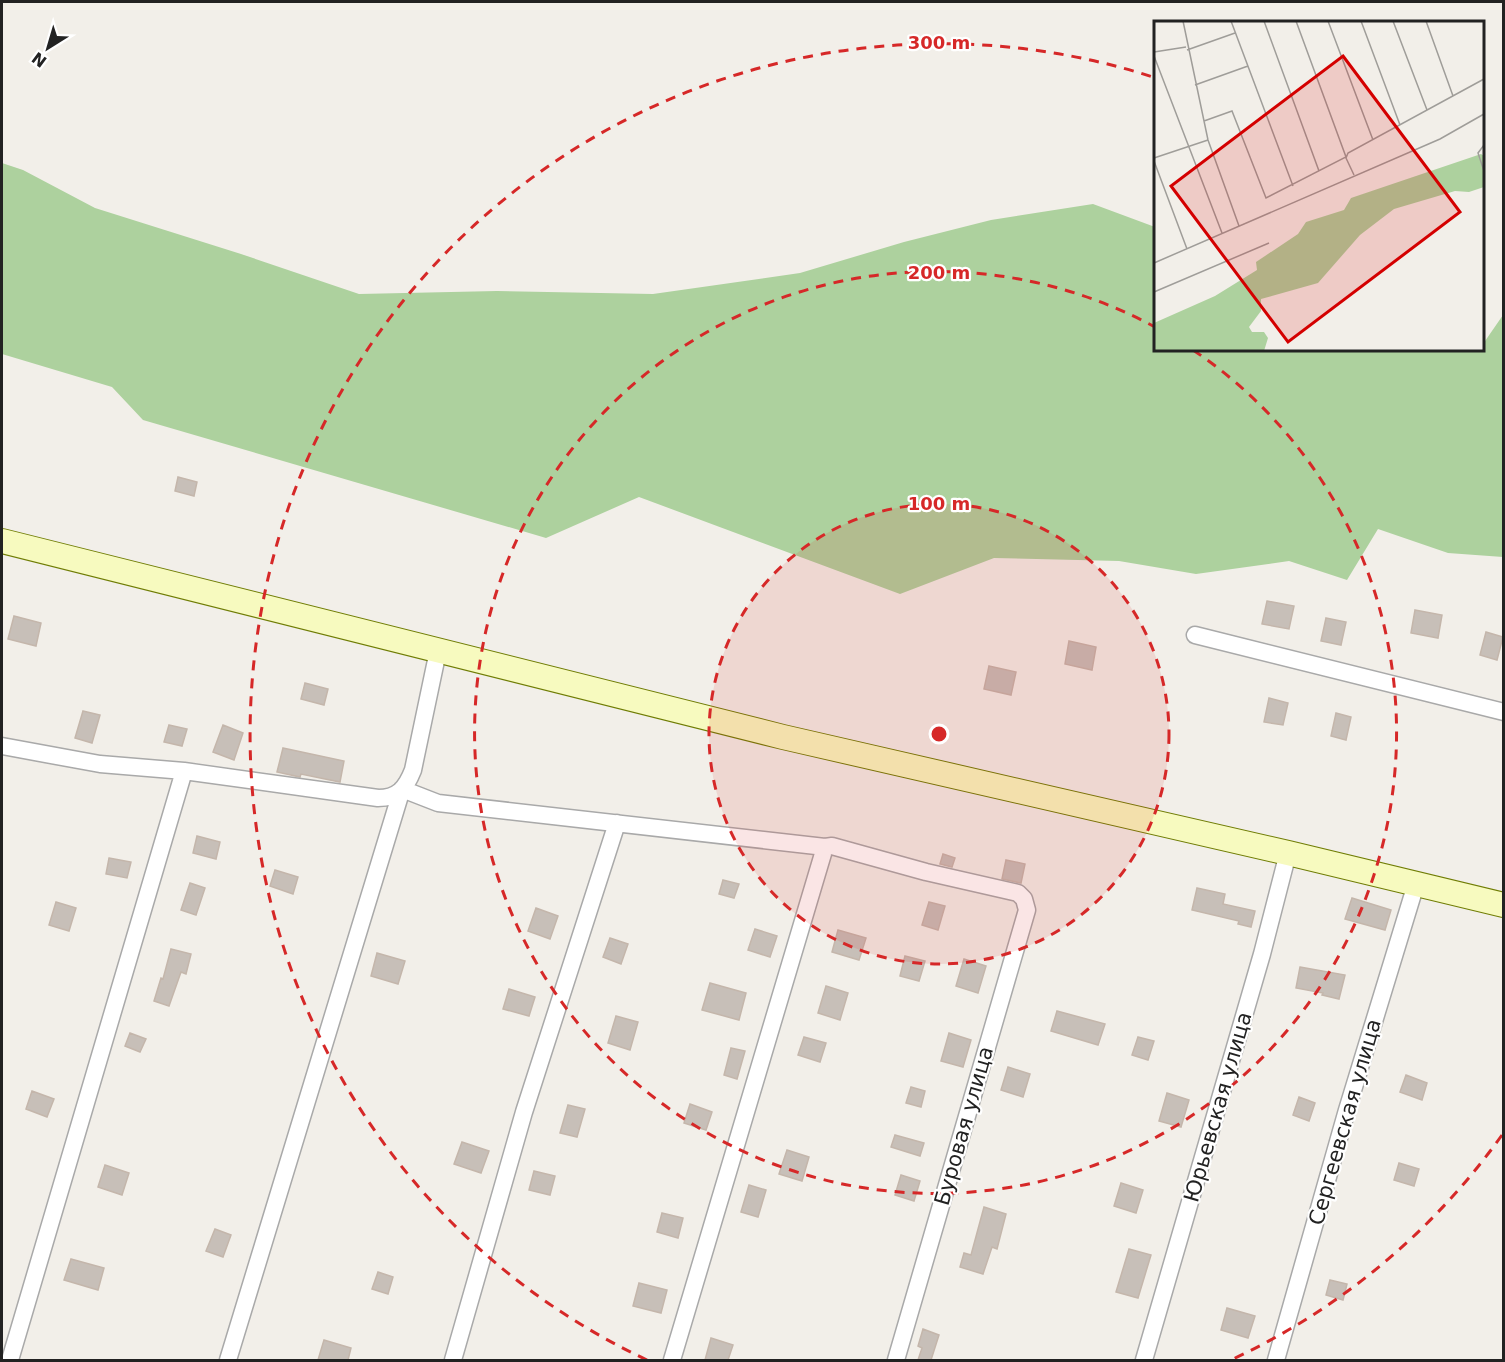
<svg xmlns="http://www.w3.org/2000/svg" width="1505" height="1362" font-family="'DejaVu Sans',sans-serif">
	<style>
		.forest { fill: #add19e }
		.building { fill: #c7bfb8; stroke: #c4b6ab; stroke-width: 1.5 }
		.lines { fill: none; stroke-linecap: round; stroke-linejoin: round }
		.street-casing { stroke: #a9a9a9; stroke-width: 19 }
		.secondary-casing { stroke: #707d05; stroke-width: 26 }
		.street { stroke: #fff; stroke-width: 16 }
		.secondary { stroke: #f7fabf; stroke-width: 24 }
		.ring { fill: none; stroke: #d62828; stroke-width: 3; stroke-dasharray: 10 8 }
		.labels { text-anchor: middle; dominant-baseline: central; stroke-width: 4.5; stroke-linejoin: round; paint-order: stroke }
		.street-label { font-size: 21px; fill: #222; stroke: #fff }
		.inset-road { fill: none; stroke: #9f9d99; stroke-width: 1.5 }
		.view { fill: #d40000; fill-opacity: 0.15; stroke: #d40000; stroke-width: 3 }
		.inset-edge { fill: none; stroke: #222; stroke-width: 3 }
		.centre { fill: #d62828; stroke: #fff; stroke-width: 3 }
		.ring-label { font-size: 18px; text-anchor: middle; font-weight: bold; fill: #d62828; stroke: #fff; stroke-width: 4.5; stroke-linejoin: round; paint-order: stroke }
	</style>
	<rect width="100%" height="100%" fill="#f2efe9"/>
	<path class="forest" d="M 2,163 L 23,170 L 95,208 L 241,254 L 359,294 L 497,291 L 653,294 L 800,273 L 904,242 L 991,220 L 1093,204 L 1155,227 L 1156,350 L 1482,350 L 1483,344 L 1503,315 L 1503,557 L 1448,553 L 1378,529 L 1347,580 L 1289,561 L 1196,574 L 1119,561 L 994,558 L 900,594 L 639,497 L 546,538 L 143,420 L 112,387 L 2,354 Z"/>
	<path class="building" d="M 178,477 L 197,482 L 194,496 L 175,491 Z
		M 1267,601 L 1294,606 L 1289,629 L 1262,624 Z
		M 1415,610 L 1442,615 L 1438,638 L 1411,633 Z
		M 14,616 L 41,623 L 36,646 L 8,639 Z
		M 1326,618 L 1346,622 L 1341,645 L 1321,641 Z
		M 1486,632 L 1503,637 L 1497,660 L 1480,655 Z
		M 1069,641 L 1096,647 L 1092,670 L 1065,664 Z
		M 989,666 L 1016,672 L 1011,695 L 984,689 Z
		M 305,683 L 328,689 L 324,705 L 301,699 Z
		M 1269,698 L 1288,703 L 1283,725 L 1264,722 Z
		M 83,711 L 100,715 L 92,743 L 75,738 Z
		M 1336,713 L 1351,717 L 1346,740 L 1331,736 Z
		M 169,725 L 187,729 L 182,746 L 164,742 Z
		M 223,725 L 243,733 L 234,760 L 213,752 Z
		M 283,748 L 344,761 L 340,782 L 301,774 L 300,777 L 277,772 Z
		M 197,836 L 220,842 L 216,859 L 193,853 Z
		M 943,854 L 955,858 L 952,867 L 940,864 Z
		M 109,858 L 131,862 L 127,878 L 106,874 Z
		M 1006,860 L 1025,864 L 1021,883 L 1002,879 Z
		M 275,870 L 298,877 L 293,894 L 270,886 Z
		M 723,880 L 739,884 L 734,898 L 719,894 Z
		M 190,883 L 205,888 L 196,915 L 181,910 Z
		M 1197,888 L 1225,894 L 1223,904 L 1255,911 L 1251,927 L 1238,924 L 1239,921 L 1192,910 Z
		M 1352,898 L 1391,910 L 1385,930 L 1345,919 Z
		M 56,902 L 76,908 L 69,931 L 49,925 Z
		M 929,902 L 945,906 L 938,930 L 922,925 Z
		M 536,908 L 558,916 L 550,939 L 528,931 Z
		M 755,929 L 777,936 L 770,957 L 748,950 Z
		M 838,930 L 866,938 L 859,960 L 832,952 Z
		M 610,938 L 628,944 L 621,964 L 603,957 Z
		M 171,949 L 191,954 L 186,974 L 181,972 L 169,1006 L 154,1001 L 161,978 L 163,979 Z
		M 377,953 L 405,961 L 398,984 L 371,976 Z
		M 905,956 L 925,961 L 919,981 L 900,976 Z
		M 964,959 L 986,966 L 978,993 L 956,986 Z
		M 1300,967 L 1345,975 L 1339,999 L 1322,995 L 1323,993 L 1296,988 Z
		M 710,983 L 746,993 L 739,1020 L 702,1010 Z
		M 826,986 L 848,993 L 840,1020 L 818,1013 Z
		M 509,989 L 535,997 L 529,1016 L 503,1009 Z
		M 1057,1011 L 1105,1024 L 1098,1045 L 1051,1031 Z
		M 616,1016 L 638,1022 L 630,1050 L 608,1043 Z
		M 130,1033 L 146,1039 L 140,1052 L 125,1046 Z
		M 949,1033 L 971,1040 L 963,1067 L 941,1061 Z
		M 804,1037 L 826,1043 L 820,1062 L 798,1055 Z
		M 1138,1037 L 1154,1041 L 1148,1060 L 1132,1055 Z
		M 731,1048 L 745,1051 L 737,1079 L 724,1075 Z
		M 1008,1067 L 1030,1074 L 1023,1097 L 1001,1090 Z
		M 1406,1075 L 1427,1083 L 1422,1100 L 1400,1092 Z
		M 911,1087 L 925,1091 L 921,1107 L 906,1103 Z
		M 32,1091 L 54,1099 L 47,1117 L 26,1109 Z
		M 1167,1093 L 1189,1100 L 1181,1127 L 1159,1121 Z
		M 1299,1097 L 1315,1103 L 1309,1121 L 1293,1115 Z
		M 690,1104 L 712,1112 L 706,1130 L 684,1123 Z
		M 568,1105 L 585,1109 L 577,1137 L 560,1133 Z
		M 895,1135 L 924,1143 L 920,1156 L 891,1147 Z
		M 462,1142 L 489,1151 L 481,1173 L 454,1164 Z
		M 787,1150 L 809,1157 L 802,1181 L 779,1174 Z
		M 1399,1163 L 1419,1169 L 1414,1186 L 1394,1180 Z
		M 105,1165 L 129,1173 L 122,1195 L 98,1187 Z
		M 534,1171 L 555,1176 L 550,1195 L 529,1190 Z
		M 901,1175 L 920,1181 L 914,1201 L 895,1195 Z
		M 1121,1183 L 1143,1190 L 1136,1213 L 1114,1206 Z
		M 749,1185 L 766,1190 L 758,1217 L 741,1212 Z
		M 984,1207 L 1006,1214 L 997,1249 L 992,1247 L 983,1274 L 960,1267 L 964,1253 L 971,1255 Z
		M 662,1213 L 683,1218 L 678,1238 L 657,1232 Z
		M 215,1229 L 231,1235 L 223,1257 L 206,1251 Z
		M 1129,1249 L 1151,1255 L 1138,1298 L 1116,1292 Z
		M 71,1259 L 104,1268 L 98,1290 L 64,1280 Z
		M 378,1272 L 393,1277 L 388,1294 L 372,1289 Z
		M 1330,1280 L 1347,1284 L 1343,1300 L 1326,1295 Z
		M 639,1283 L 667,1290 L 661,1313 L 633,1306 Z
		M 1227,1308 L 1255,1316 L 1248,1338 L 1221,1330 Z
		M 923,1329 L 939,1335 L 931,1360 L 918,1360 L 922,1348 L 918,1346 Z
		M 711,1338 L 733,1345 L 728,1360 L 705,1360 Z
		M 324,1340 L 351,1348 L 348,1360 L 318,1360 Z"/>
	<g class="lines">
		<defs>
			<path id="street" d="M 1195,635 L 1504,712
				M 2,746 L 100,764 L 184,771 L 378,798 C 398,798 406,788 413,770 L 438,651
				M 10,1360 L 184,771
				M 228,1360 L 402,789 L 438,803 L 825,847 L 832,846 L 926,872 L 1018,893 L 1024,899 L 1027,910 L 896,1360
				M 453,1360 L 524,1112 L 617,823
				M 672,1360 L 825,847
				M 1144,1360 L 1262,954 L 1288,853
				M 1276,1360 L 1347,1110 L 1416,884"/>
			<path id="secondary" d="M 2,541 L 783,737 L 1288,853 L 1504,905"/>
		</defs>
		<use href="#street" class="street-casing"/>
		<use href="#secondary" class="secondary-casing"/>
		<use href="#street" class="street"/>
		<use href="#secondary" class="secondary"/>
	</g>
	<circle cx="939" cy="734" r="230" fill="#d62828" fill-opacity=".12"/>
	<g class="ring">
		<circle cx="939" cy="734" r="230"/>
		<path d="M1193 350A461 461 0 1 1 1155 327"/>
		<path d="M1502 1135A691 691 0 0 1 1231 1360M647 1360A691 691 0 0 1 1153 77"/>
	</g>
	<g class="labels">
		<g class="street-label">
			<text transform="translate(1218 1107) rotate(-74)">Юрьевская улица</text>
			<text transform="translate(1345 1122) rotate(-74)">Сергеевская улица</text>
			<text transform="translate(964 1126) rotate(-74)">Буровая улица</text>
		</g>
	</g>
	<g transform="translate(1154 21)">
		<rect width="330" height="330" fill="#f2efe9"/>
		<path d="M 327,133 L 330,135 L 330,166 L 315,171 L 301,170 L 240,188 L 206,214 L 164,262 L 107,278 L 107,290 L 95,306 L 98,311 L 110,311 L 114,317 L 110,330 L 0,330 L 0,302 L 61,275 L 103,249 L 102,241 L 144,213 L 152,201 L 190,189 L 197,177 Z" fill="#add19e"/>
		<path class="inset-road" d="M 29,0 L 54,119 L 85,205M 77,0 L 139,165M 110,0 L 165,150M 174,0 L 219,119M 207,0 L 246,104M 239,0 L 273,89M 272,0 L 299,75M 33,29 L 81,12M 0,31 L 32,26M 0,35 L 68,212M 41,64 L 94,45M 50,100 L 78,90 L 112,177 L 192,136 L 142,0M 330,124 L 324,132 L 330,150M 0,137 L 54,119M 0,140 L 33,228M 200,154 L 192,137 L 194,132 L 330,58M 0,242 L 286,118 L 330,93M 0,271 L 115,222"/>
		<path class="view" d="M 189,35 L 306,191 L 134,321 L 17,165 Z"/>
		<rect width="330" height="330" class="inset-edge"/>
	</g>
	<circle cx="939" cy="734" r="9" class="centre"/>
	<g class="ring-label">
		<text x="939" y="49">300 m</text>
		<text x="939" y="279">200 m</text>
		<text x="939" y="510">100 m</text>
	</g>
	<rect width="1505" height="1362" fill="none" stroke="#222222" stroke-width="6"/>
	<g transform="translate(48 48) rotate(217)" stroke="#ffffff" stroke-width="4.5" paint-order="stroke">
	<path d="M0-4.5L10 22L0 15L-10 22Z" fill="#222222"/>
	<text y="-9" font-size="16" font-weight="bold" text-anchor="middle" fill="#222222">N</text>
	</g>
</svg>
